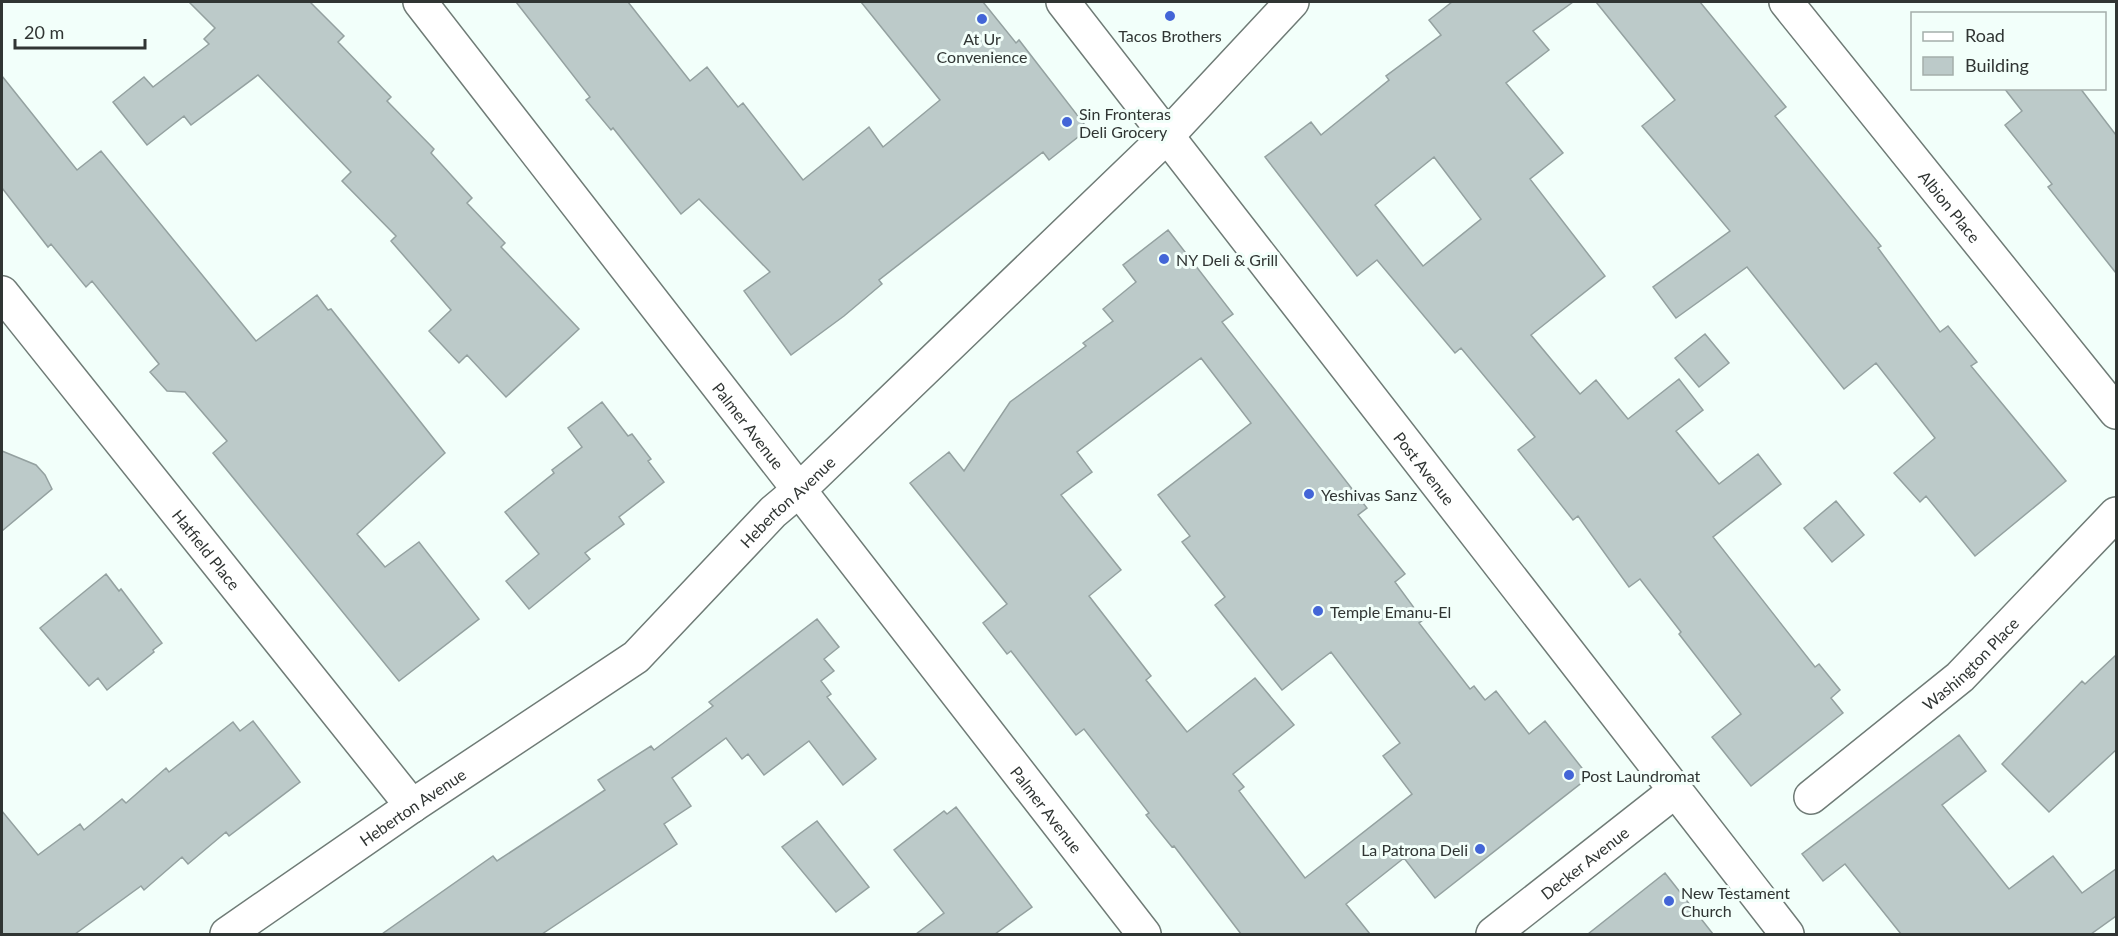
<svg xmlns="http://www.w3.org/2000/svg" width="2118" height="936" font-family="Lato,sans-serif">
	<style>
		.building { fill: #bccac9; stroke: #94a1a0; stroke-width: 1.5; fill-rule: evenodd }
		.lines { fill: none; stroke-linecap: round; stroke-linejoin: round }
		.minor-casing { stroke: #6f7b76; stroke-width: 36 }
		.minor { stroke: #fff; stroke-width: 33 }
		.poi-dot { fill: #4365d7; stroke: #f2fffa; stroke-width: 2 }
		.labels { text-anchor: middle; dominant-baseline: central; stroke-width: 6; stroke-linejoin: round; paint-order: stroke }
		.poi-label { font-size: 16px; fill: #303533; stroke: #f2fffa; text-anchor: start }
		.street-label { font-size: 16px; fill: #303533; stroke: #f2fffa }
	</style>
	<rect width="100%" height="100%" fill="#f2fffa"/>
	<path class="building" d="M 189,2 L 310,2 L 344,36 L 338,42 L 391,97 L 387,101 L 434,149 L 431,153 L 472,198 L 467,203 L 505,243 L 501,247 L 579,329 L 506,397 L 467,355 L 459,363 L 429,331 L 451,310 L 391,241 L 396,236 L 342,181 L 351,172 L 258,75 L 191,125 L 184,116 L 147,145 L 113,102 L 144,77 L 153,87 L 209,44 L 204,39 L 215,28 Z
		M 516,2 L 628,2 L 690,81 L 707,67 L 738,107 L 743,103 L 803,180 L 869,127 L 883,147 L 940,100 L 861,2 L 983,2 L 1016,43 L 1019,40 L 1088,129 L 1049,160 L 1043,152 L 879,280 L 882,284 L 844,316 L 791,355 L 744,291 L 770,272 L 699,199 L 681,214 L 613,128 L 611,130 L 586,100 L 590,97 Z
		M 1452,2 L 1573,2 L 1533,31 L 1549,50 L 1506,83 L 1563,153 L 1530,179 L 1605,276 L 1531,335 L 1580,394 L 1596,380 L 1628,419 L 1679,379 L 1703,410 L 1676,431 L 1719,484 L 1758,454 L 1781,484 L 1713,537 L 1815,667 L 1819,664 L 1840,690 L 1831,698 L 1843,713 L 1751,786 L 1712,737 L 1741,714 L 1679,634 L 1681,632 L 1640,579 L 1629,587 L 1578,516 L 1573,520 L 1518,450 L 1535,437 L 1461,348 L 1455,353 L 1377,260 L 1357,276 L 1265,157 L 1311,122 L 1321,135 L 1389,80 L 1386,76 L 1441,35 L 1429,20 ZM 1434,157 L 1481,219 L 1423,266 L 1375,205 Z
		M 1596,2 L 1700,2 L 1786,107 L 1775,116 L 1881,246 L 1878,248 L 1940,332 L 1948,326 L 1977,362 L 1971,366 L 2066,481 L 1975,556 L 1926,496 L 1920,502 L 1894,473 L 1935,438 L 1876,363 L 1844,389 L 1747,267 L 1676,318 L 1653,287 L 1730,231 L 1642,126 L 1675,100 Z
		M 2,76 L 77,170 L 101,151 L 256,341 L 317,295 L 328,310 L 331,309 L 445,453 L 357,534 L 385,567 L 419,542 L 479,619 L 399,681 L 213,453 L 227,441 L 185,392 L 167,391 L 150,372 L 159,364 L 92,281 L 86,287 L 51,244 L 48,247 L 2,188 Z
		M 2004,88 L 2080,88 L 2116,135 L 2116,273 L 2048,187 L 2052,184 L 2005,125 L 2022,111 Z
		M 1168,230 L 1233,314 L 1222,322 L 1367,508 L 1358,515 L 1405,574 L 1395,582 L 1423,620 L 1419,623 L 1470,689 L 1474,686 L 1485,700 L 1496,691 L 1529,734 L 1545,721 L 1589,777 L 1435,898 L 1404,858 L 1346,904 L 1370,934 L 1241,934 L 1174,846 L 1172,847 L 1146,815 L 1149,813 L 1084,729 L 1076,735 L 1011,651 L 1007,654 L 983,623 L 1007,604 L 910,483 L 949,452 L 964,471 L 1010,402 L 1086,346 L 1083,343 L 1113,321 L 1103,309 L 1136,282 L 1123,265 ZM 1201,358 L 1251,423 L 1158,495 L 1190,536 L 1182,542 L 1225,597 L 1215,605 L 1282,690 L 1331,652 L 1400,743 L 1383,756 L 1412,794 L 1305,878 L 1239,791 L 1244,787 L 1233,774 L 1294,725 L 1255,678 L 1187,732 L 1146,680 L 1151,676 L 1089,596 L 1121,570 L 1061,495 L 1092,472 L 1077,452 Z
		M 1705,334 L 1729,363 L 1699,387 L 1675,358 Z
		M 602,402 L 628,436 L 632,434 L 651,459 L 648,461 L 664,482 L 619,517 L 624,524 L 585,553 L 590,559 L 529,609 L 506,581 L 539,554 L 505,512 L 554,473 L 552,470 L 582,447 L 568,428 Z
		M 2,451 L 36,465 L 45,475 L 52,489 L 2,531 Z
		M 1836,501 L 1864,535 L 1832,562 L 1804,528 Z
		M 106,574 L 119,591 L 121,589 L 162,643 L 153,650 L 154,652 L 107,690 L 98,678 L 89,686 L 40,628 Z
		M 817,619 L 839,647 L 824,659 L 834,671 L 821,681 L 831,694 L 827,697 L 876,759 L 843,785 L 809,741 L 764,775 L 748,754 L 742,759 L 726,738 L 672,778 L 691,806 L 664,824 L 677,844 L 542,934 L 382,934 L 493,856 L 497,861 L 605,790 L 598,780 L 651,746 L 654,750 L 713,706 L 709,702 Z
		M 2116,655 L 2116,750 L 2049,812 L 2002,764 L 2082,681 L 2085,684 Z
		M 253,721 L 300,782 L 229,836 L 226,832 L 188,864 L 182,857 L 144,890 L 141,886 L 75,934 L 2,934 L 2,811 L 38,855 L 80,824 L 84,830 L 122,799 L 126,803 L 166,768 L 169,772 L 233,722 L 240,731 Z
		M 1959,735 L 1986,771 L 1942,805 L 2009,889 L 2053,856 L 2082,893 L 2116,869 L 2116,916 L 2091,934 L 1901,934 L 1845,864 L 1823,881 L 1802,854 Z
		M 956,807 L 1032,907 L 995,934 L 916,934 L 944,913 L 894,850 L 944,811 L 947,814 Z
		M 817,821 L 869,887 L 836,912 L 782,847 Z
		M 1665,873 L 1713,934 L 1588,934 Z"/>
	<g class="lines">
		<defs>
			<g id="minor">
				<path id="s1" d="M 420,2 L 1144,934"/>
				<path id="s2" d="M 1063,2 L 1787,934"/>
				<path id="s3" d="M 1786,2 L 2116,412"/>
				<path id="s4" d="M 2,293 L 412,806"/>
				<path id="s5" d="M 1811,797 L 1960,677 L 2116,514"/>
				<path id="s6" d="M 227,934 L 412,806 L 636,657 L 773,512 L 798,491 L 1167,136 L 1292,2"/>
				<path id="s7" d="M 1493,934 L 1675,791"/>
			</g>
		</defs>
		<use href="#minor" class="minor-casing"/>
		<use href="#minor" class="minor"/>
	</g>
	<g class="poi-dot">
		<circle cx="1170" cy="16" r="6"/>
		<circle cx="982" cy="19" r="6"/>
		<circle cx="1067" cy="122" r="6"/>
		<circle cx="1164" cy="259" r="6"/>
		<circle cx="1309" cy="494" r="6"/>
		<circle cx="1318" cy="611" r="6"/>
		<circle cx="1569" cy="775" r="6"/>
		<circle cx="1480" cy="849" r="6"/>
		<circle cx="1669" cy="901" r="6"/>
	</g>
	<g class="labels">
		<g class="poi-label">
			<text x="1170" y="35" text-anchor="middle">Tacos Brothers</text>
			<text x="982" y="38" text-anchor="middle">At Ur<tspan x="982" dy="18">Convenience</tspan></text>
			<text x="1079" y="113">Sin Fronteras<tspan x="1079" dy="18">Deli Grocery</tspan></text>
			<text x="1176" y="259">NY Deli &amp; Grill</text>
			<text x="1321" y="494">Yeshivas Sanz</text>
			<text x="1330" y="611">Temple Emanu-El</text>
			<text x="1581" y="775">Post Laundromat</text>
			<text x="1468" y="849" text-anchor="end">La Patrona Deli</text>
			<text x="1681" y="892">New Testament<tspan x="1681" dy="18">Church</tspan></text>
		</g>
		<g class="street-label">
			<text stroke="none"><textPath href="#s3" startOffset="262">Albion Place</textPath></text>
			<text stroke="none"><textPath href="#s1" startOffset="536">Palmer Avenue</textPath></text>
			<text stroke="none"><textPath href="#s2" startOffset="590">Post Avenue</textPath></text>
			<text stroke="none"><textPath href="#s6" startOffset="711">Heberton Avenue</textPath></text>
			<text stroke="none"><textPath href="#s4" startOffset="328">Hatfield Place</textPath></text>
			<text stroke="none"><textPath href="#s5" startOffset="208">Washington Place</textPath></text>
			<text stroke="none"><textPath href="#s6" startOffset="225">Heberton Avenue</textPath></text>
			<text stroke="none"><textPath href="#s1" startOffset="1022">Palmer Avenue</textPath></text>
			<text stroke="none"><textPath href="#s7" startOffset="116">Decker Avenue</textPath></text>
		</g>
	</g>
	<rect width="2118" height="936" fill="none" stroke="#303533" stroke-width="6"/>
	<rect x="1911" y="12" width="195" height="78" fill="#f2fffa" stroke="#a4aeaa" stroke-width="1.5"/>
	<rect x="1923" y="32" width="30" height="9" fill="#ffffff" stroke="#a4aeaa" stroke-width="1.5"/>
	<text x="1965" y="42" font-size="18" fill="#303533">Road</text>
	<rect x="1923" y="57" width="30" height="18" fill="#bccac9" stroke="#a4aeaa" stroke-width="1.5"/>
	<text x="1965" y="72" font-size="18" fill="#303533">Building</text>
	<path d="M15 39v9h130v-9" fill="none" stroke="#303533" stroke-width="3"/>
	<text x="24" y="39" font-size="18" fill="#303533" stroke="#f2fffa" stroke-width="4.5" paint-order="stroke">20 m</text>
</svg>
